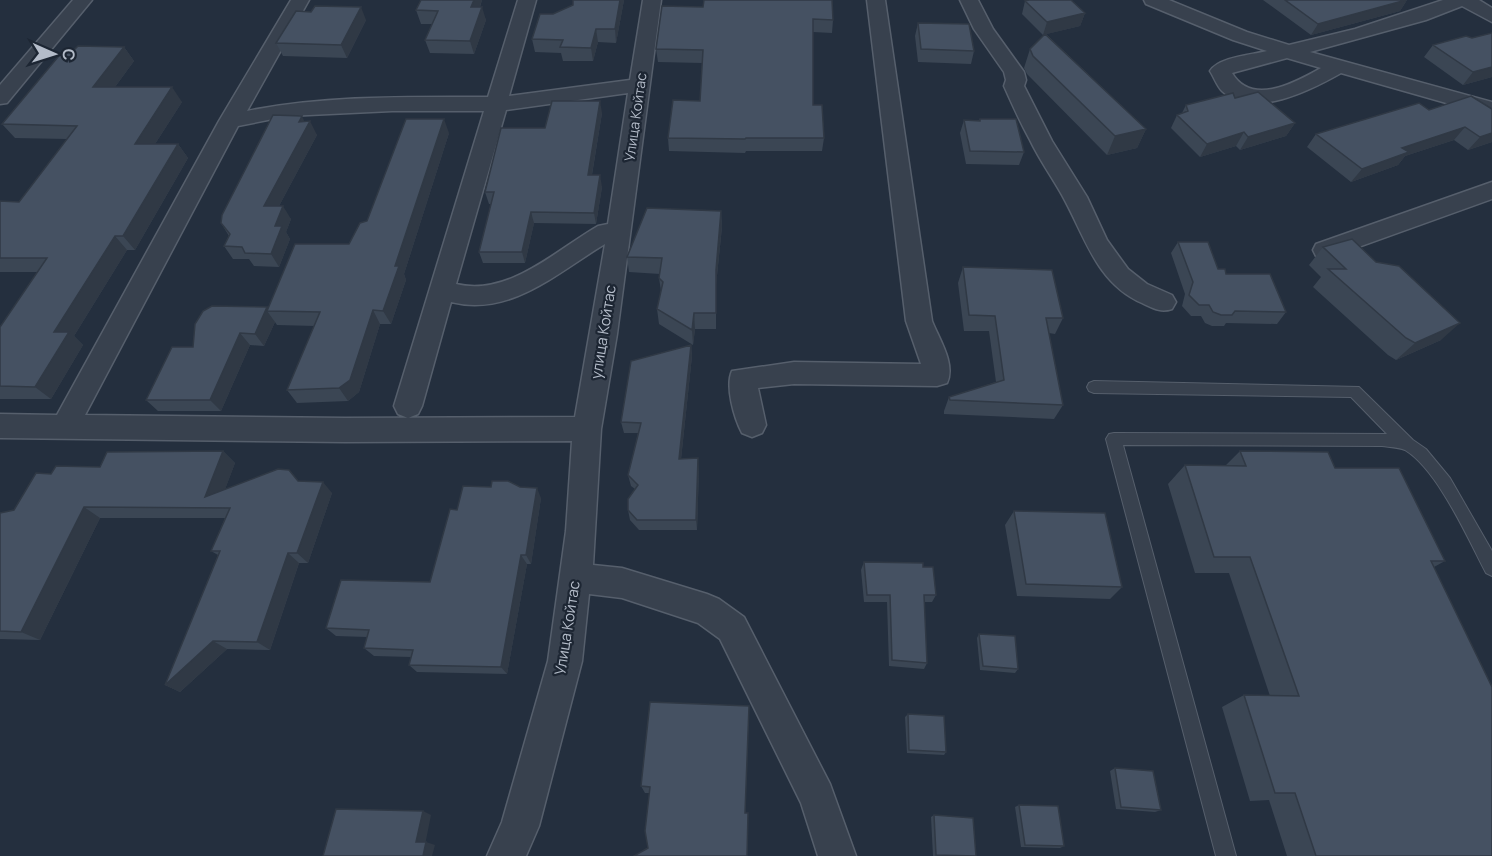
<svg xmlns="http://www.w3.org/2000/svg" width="1492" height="856" font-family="Manrope,sans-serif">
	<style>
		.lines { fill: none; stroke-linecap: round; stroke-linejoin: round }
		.lane-casing { stroke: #565f6c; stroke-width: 2 }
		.street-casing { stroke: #565f6c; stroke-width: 3 }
		.lane { fill: #38414e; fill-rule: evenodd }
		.street { fill: #38414e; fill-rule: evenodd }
		.wall { fill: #3b4654 }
		.shaded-wall { fill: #303945 }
		.building { fill: #455162; stroke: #303945; stroke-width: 1.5 }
		.labels { text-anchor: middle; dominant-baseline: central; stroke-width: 4.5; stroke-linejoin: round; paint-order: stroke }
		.far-street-label { font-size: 14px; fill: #b4bcc9; stroke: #1d2633 }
		.street-label { font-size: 15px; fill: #b4bcc9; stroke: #1d2633 }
	</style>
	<rect width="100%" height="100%" fill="#242f3e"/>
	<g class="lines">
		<defs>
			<path id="lane" d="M 1094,381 L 1359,387 L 1413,440 L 1426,449 L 1450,478 L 1492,551 L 1492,576 L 1486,573 C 1468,539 1438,470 1405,450 C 1398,447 1389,447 1382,446 L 1123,445 L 1236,856 L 1216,856 L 1106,439 L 1109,434 L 1114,433 L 1387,434 L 1351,397 L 1094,393 L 1089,391 L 1087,387 L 1089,383 Z"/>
			<path id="street" d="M 73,0 L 92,0 L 7,103 L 0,104 L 0,85 Z
				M 291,0 L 309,0 L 247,111 C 326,95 407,97 488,97 L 518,0 L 536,0 L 509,96 L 630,80 L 643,0 L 661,0 L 617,334 L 601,429 L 593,565 L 622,568 L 707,594 L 719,599 L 744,617 L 830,784 L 856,856 L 818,856 L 801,803 L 720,639 L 698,623 L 622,598 L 589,594 L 582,661 L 539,826 L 526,856 L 487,856 L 502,822 L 548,661 L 566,531 L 572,441 L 345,442 L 0,438 L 0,414 L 57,415 L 219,121 ZM 628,93 L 608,224 L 598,226 C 556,250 509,297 456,284 L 506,110 ZM 392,111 L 484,111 L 394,406 L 398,414 L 408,418 L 418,414 L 422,406 L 451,302 C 511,317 558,272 605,244 L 575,417 L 345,418 L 85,415 L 238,126 L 288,116 Z
				M 867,0 L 885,0 L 932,321 C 939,339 956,364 947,383 L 937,386 L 794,384 L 758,388 L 766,425 L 762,433 L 752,437 L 742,433 C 734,418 725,386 732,371 L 794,362 L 921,364 L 906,321 Z
				M 960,0 L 978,0 L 993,29 L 1024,72 L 1026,80 L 1024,86 L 1052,141 L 1087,197 L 1107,240 L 1128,269 L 1147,284 L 1172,295 L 1176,302 L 1172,309 C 1160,313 1153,308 1142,303 C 1096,283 1085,236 1062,195 C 1052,177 1039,159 1030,140 C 1020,122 1012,104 1004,86 L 1006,80 L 1004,72 L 974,29 Z
				M 1144,0 L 1169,0 L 1247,32 L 1289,45 L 1355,29 L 1443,0 L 1479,0 L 1492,8 L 1492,22 L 1462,6 L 1426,20 L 1310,52 L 1492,102 L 1492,116 L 1341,73 C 1311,90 1253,120 1222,91 C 1217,86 1214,77 1210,71 C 1219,57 1251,55 1267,51 L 1233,40 L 1146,4 ZM 1287,58 L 1321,68 C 1296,82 1252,107 1232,73 Z
				M 1492,182 L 1492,199 L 1325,259 L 1316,256 L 1313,250 L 1316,244 Z"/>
		</defs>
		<use href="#lane" class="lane-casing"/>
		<use href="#street" class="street-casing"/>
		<use href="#lane" class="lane"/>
		<use href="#street" class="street"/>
	</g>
	<path class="wall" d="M 421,0 L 482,0 L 480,7 L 486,20 L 474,54 L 430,53 L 425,40 L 432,24 L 421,24 L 416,10 Z
		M 573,0 L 624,0 L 616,43 L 598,42 L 593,61 L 563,61 L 561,53 L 535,52 L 532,39 L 573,5 Z
		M 1263,0 L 1407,0 L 1400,11 L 1311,35 Z
		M 1025,1 L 1085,13 L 1080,26 L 1046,34 L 1146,129 L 1137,148 L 1107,155 L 1027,74 L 1024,68 L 1030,49 L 1045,34 L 1043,35 L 1022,14 Z
		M 662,6 L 833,20 L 832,33 L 813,32 L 813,105 L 824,138 L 822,151 L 746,151 L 745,153 L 669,151 L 668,138 L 700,101 L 702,63 L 658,62 L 656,49 Z
		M 366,20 L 347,58 L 283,56 L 276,43 Z
		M 918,23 L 974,51 L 971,64 L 918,62 L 915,36 Z
		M 1433,45 L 1492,77 L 1463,85 L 1424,57 Z
		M 124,47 L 134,61 L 115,87 L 182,102 L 155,144 L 178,144 L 188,158 L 135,250 L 127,250 L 74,336 L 83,345 L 51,399 L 0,399 L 0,327 L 38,272 L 0,272 L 0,201 L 19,202 L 67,139 L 15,138 L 2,124 L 73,51 Z
		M 1235,98 L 1295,123 L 1286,136 L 1240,150 L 1236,146 L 1200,157 L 1171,128 L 1177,115 L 1182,113 L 1186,105 Z
		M 1492,109 L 1492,142 L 1468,150 L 1454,140 L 1405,156 L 1398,165 L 1351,182 L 1307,147 L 1316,134 L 1429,110 Z
		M 602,113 L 592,175 L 602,187 L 596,224 L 534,223 L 525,263 L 483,263 L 479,252 L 491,204 L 489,204 L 485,192 L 545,128 Z
		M 980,119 L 1024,152 L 1019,165 L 966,164 L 960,133 L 964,120 L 979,120 Z
		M 305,122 L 317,135 L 279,206 L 291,219 L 286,232 L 290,239 L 279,267 L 254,266 L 249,259 L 233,259 L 224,246 L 229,236 L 221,223 Z
		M 449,133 L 404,274 L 406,280 L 391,324 L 380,324 L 359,392 L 348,401 L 297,403 L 287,390 L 315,326 L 277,325 L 275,322 L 264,346 L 250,345 L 221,411 L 158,411 L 146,400 L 193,347 L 268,309 L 349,244 L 367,221 Z
		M 721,211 L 722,227 L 716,285 L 716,329 L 695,329 L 693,345 L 659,324 L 657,309 L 661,291 L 659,278 L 660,274 L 629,272 L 627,257 Z
		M 1178,242 L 1218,269 L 1286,312 L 1277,324 L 1226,323 L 1224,326 L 1212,326 L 1205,323 L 1201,316 L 1191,316 L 1182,306 L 1185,294 L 1171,253 Z
		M 1323,247 L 1441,340 L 1396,360 L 1388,355 L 1313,287 L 1321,277 L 1309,265 Z
		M 963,267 L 1063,318 L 1055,334 L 1049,333 L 1063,405 L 1054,419 L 944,414 L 944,411 L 949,397 L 996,382 L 989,331 L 964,331 L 958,283 Z
		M 691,345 L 692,356 L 681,459 L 699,469 L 697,530 L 639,530 L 630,520 L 628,510 L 635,489 L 631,486 L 628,475 L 638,433 L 624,433 L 621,422 Z
		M 223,451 L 235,463 L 225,489 L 299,481 L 332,493 L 308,563 L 299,563 L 270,650 L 227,649 L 180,692 L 165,685 L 218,555 L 211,551 L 225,518 L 100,518 L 40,640 L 0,639 L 0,513 L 14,510 L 51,474 Z
		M 1240,451 L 1335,468 L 1445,561 L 1434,567 L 1492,856 L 1287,856 L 1269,800 L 1250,801 L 1222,707 L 1244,695 L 1270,696 L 1229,573 L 1195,573 L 1168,484 L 1185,465 L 1226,465 Z
		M 541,498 L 531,564 L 527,564 L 507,674 L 417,672 L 409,665 L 411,657 L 374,656 L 364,648 L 367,637 L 336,636 L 326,628 L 430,582 L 457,510 Z
		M 1014,511 L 1122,587 L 1110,599 L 1017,596 L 1005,525 Z
		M 864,562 L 923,567 L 936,595 L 932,602 L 924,602 L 927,663 L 924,669 L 889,666 L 887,602 L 864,602 L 861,570 Z
		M 979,634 L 1018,669 L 1015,673 L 980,670 L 977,638 Z
		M 749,706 L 648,848 L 649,793 L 645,793 L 641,786 Z
		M 908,714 L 946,752 L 944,755 L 907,753 L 905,717 Z
		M 1115,768 L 1161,810 L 1155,812 L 1116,809 L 1110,771 Z
		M 1019,805 L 1064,846 L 1060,848 L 1021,847 L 1015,807 Z
		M 934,815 L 976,856 L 933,856 L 931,817 Z"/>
	<path class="shaded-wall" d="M 474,0 L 482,0 L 475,20 L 471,7 Z
		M 620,0 L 624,0 L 616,43 L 615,29 Z
		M 1407,0 L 1400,11 L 1311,35 L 1318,24 Z
		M 361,7 L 366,20 L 347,58 L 341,45 Z
		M 482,7 L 486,20 L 474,54 L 470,41 Z
		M 1085,13 L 1080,26 L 1043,35 L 1047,22 Z
		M 596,29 L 598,42 L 593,61 L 591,48 Z
		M 124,47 L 134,61 L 104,102 L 93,87 Z
		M 1492,67 L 1492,77 L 1463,85 L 1473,72 Z
		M 172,87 L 182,102 L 146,158 L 135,144 Z
		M 600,101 L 602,113 L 590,186 L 588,175 Z
		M 302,116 L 307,127 L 310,121 L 317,135 L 272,219 L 264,206 Z
		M 444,119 L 449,133 L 404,274 L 406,280 L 391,324 L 383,311 L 395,266 Z
		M 1295,123 L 1286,136 L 1240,150 L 1248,137 Z
		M 1465,127 L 1454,140 L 1405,156 L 1398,165 L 1351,182 L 1362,169 L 1402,148 Z
		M 1146,129 L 1137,148 L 1107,155 L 1115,136 Z
		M 1244,132 L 1236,146 L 1200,157 L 1207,144 Z
		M 1492,133 L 1492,142 L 1468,150 L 1480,137 Z
		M 178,144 L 188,158 L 135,250 L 123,236 Z
		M 600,175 L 602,187 L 596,224 L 594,213 Z
		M 283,206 L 291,219 L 286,232 L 290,239 L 279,267 L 271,254 L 275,226 Z
		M 721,211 L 722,227 L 716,285 L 716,329 L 716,270 Z
		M 531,212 L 534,223 L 525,263 L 522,252 Z
		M 115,236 L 127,250 L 74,336 L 83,345 L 51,399 L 35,387 L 54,332 Z
		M 267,307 L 270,311 L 267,311 L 275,322 L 264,346 L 255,334 Z
		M 373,310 L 380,324 L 359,392 L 348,401 L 339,388 Z
		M 694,313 L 695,329 L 693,345 L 692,330 Z
		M 1460,323 L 1441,340 L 1396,360 L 1415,343 Z
		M 240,333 L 250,345 L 221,411 L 210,400 Z
		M 691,345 L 692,356 L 680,469 L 679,459 Z
		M 223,451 L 235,463 L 218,508 L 205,497 Z
		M 698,458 L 699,469 L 697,530 L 696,520 Z
		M 323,482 L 332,493 L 308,563 L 297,553 Z
		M 537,488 L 541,498 L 531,564 L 526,555 Z
		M 84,507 L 100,518 L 40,640 L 21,632 Z
		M 288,553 L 299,563 L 270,650 L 257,642 Z
		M 521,555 L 527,564 L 507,674 L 501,667 Z
		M 213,641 L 227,649 L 180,692 L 165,685 Z
		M 423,811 L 431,815 L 425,845 L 416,842 Z
		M 426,842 L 435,845 L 432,856 L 423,856 Z"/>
	<path class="building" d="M 421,0 L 474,0 L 471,7 L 482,7 L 470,41 L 425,40 L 438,11 L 416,10 Z
		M 573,0 L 620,0 L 615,29 L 596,29 L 591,48 L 560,47 L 563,40 L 532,39 L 540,14 L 553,14 L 573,5 Z
		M 704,0 L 832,0 L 833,20 L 813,19 L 813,105 L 822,105 L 824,138 L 746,138 L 745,139 L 668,138 L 673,100 L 700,101 L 703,50 L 656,49 L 662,6 L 703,7 Z
		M 1029,0 L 1071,0 L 1085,13 L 1047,22 L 1025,1 Z
		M 1285,0 L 1406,0 L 1318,24 Z
		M 315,6 L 361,7 L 341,45 L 276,43 L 296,11 L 311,12 Z
		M 918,23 L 969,24 L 974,51 L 921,49 Z
		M 1492,33 L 1492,67 L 1473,72 L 1433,45 L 1466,36 L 1472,38 Z
		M 1045,34 L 1146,129 L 1115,136 L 1033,56 L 1030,49 Z
		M 78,46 L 124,47 L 93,87 L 172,87 L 135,144 L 178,144 L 123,236 L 115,236 L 54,332 L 69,332 L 35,387 L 0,386 L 0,327 L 47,258 L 0,258 L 0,201 L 19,202 L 77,126 L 2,124 L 63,51 L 73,51 Z
		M 1258,92 L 1295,123 L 1248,137 L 1244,132 L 1207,144 L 1177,115 L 1188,111 L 1186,105 L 1233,93 L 1235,98 Z
		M 1471,96 L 1492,109 L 1492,133 L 1480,137 L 1465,127 L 1402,148 L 1409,152 L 1362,169 L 1316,134 L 1419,103 L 1429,110 Z
		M 552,101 L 600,101 L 588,175 L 600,175 L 594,213 L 531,212 L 522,252 L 479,252 L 494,192 L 485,192 L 501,128 L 545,128 Z
		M 273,115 L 302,116 L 299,122 L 310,121 L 264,206 L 283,206 L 275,226 L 282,226 L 271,254 L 245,253 L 242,247 L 224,246 L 230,234 L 221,223 L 222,215 Z
		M 406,119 L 444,119 L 395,266 L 399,266 L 383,311 L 373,310 L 350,380 L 339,388 L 287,390 L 320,312 L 267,311 L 295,244 L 349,244 L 360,223 L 367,221 Z
		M 980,119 L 1016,119 L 1024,152 L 970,151 L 964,120 L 980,121 Z
		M 647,208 L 721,211 L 716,270 L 716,313 L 694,313 L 692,330 L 657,309 L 663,282 L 659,278 L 662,258 L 627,257 Z
		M 1352,239 L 1376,262 L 1399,266 L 1460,323 L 1415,343 L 1406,338 L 1328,269 L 1346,269 L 1323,247 Z
		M 1178,242 L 1208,242 L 1218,269 L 1225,269 L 1226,274 L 1270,274 L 1286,312 L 1235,311 L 1232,315 L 1221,315 L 1213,312 L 1209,305 L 1199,305 L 1189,295 L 1193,282 Z
		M 963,267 L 1052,270 L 1063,318 L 1046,318 L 1063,405 L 950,400 L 949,397 L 1004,380 L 995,316 L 969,315 Z
		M 212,306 L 267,307 L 255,334 L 240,333 L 210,400 L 146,400 L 172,347 L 193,347 L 195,324 L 203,311 Z
		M 691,345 L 679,459 L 698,458 L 696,520 L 637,520 L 628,510 L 628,499 L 638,485 L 628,475 L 641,423 L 621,422 L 631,361 Z
		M 223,451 L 205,497 L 278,469 L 289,470 L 298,481 L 323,482 L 297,553 L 288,553 L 257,642 L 213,641 L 165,685 L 220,551 L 211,551 L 230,508 L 84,507 L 21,632 L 0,631 L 0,513 L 14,510 L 36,473 L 51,474 L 56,466 L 100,467 L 107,452 Z
		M 1240,451 L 1328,452 L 1335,468 L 1399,468 L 1445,561 L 1431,561 L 1492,687 L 1492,856 L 1316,856 L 1295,793 L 1275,793 L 1244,695 L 1299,696 L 1250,557 L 1214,557 L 1185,465 L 1246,466 Z
		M 492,481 L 508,481 L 520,487 L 537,488 L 526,555 L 521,555 L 501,667 L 409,665 L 413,650 L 364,648 L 369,630 L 326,628 L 341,580 L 430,582 L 450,509 L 457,510 L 463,486 L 491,487 Z
		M 1014,511 L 1105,513 L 1122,587 L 1026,584 Z
		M 864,562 L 923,563 L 923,567 L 933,567 L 936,595 L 924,595 L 927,663 L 892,660 L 890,595 L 867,595 Z
		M 979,634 L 1015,636 L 1018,669 L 983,666 Z
		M 650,702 L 749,706 L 745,813 L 748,813 L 747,856 L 634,856 L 648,848 L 645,831 L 650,787 L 641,786 Z
		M 908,714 L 944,716 L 946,752 L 909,750 Z
		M 1115,768 L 1153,771 L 1161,810 L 1121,807 Z
		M 1019,805 L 1058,806 L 1064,846 L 1025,845 Z
		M 336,809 L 423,811 L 416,842 L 426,842 L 423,856 L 323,856 Z
		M 934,815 L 973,818 L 976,856 L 936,855 Z"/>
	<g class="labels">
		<g class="far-street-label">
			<text transform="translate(635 117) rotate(-82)">Улица Койтас</text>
		</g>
		<g class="street-label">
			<text transform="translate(603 332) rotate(-81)">улица Койтас</text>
			<text transform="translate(567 628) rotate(-81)">Улица Койтас</text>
		</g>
	</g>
	<g transform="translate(54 54) rotate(93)" stroke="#1d2633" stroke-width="4.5" paint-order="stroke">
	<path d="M0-4.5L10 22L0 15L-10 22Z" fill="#b4bcc9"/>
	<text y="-9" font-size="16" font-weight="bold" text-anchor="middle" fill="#b4bcc9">С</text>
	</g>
</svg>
